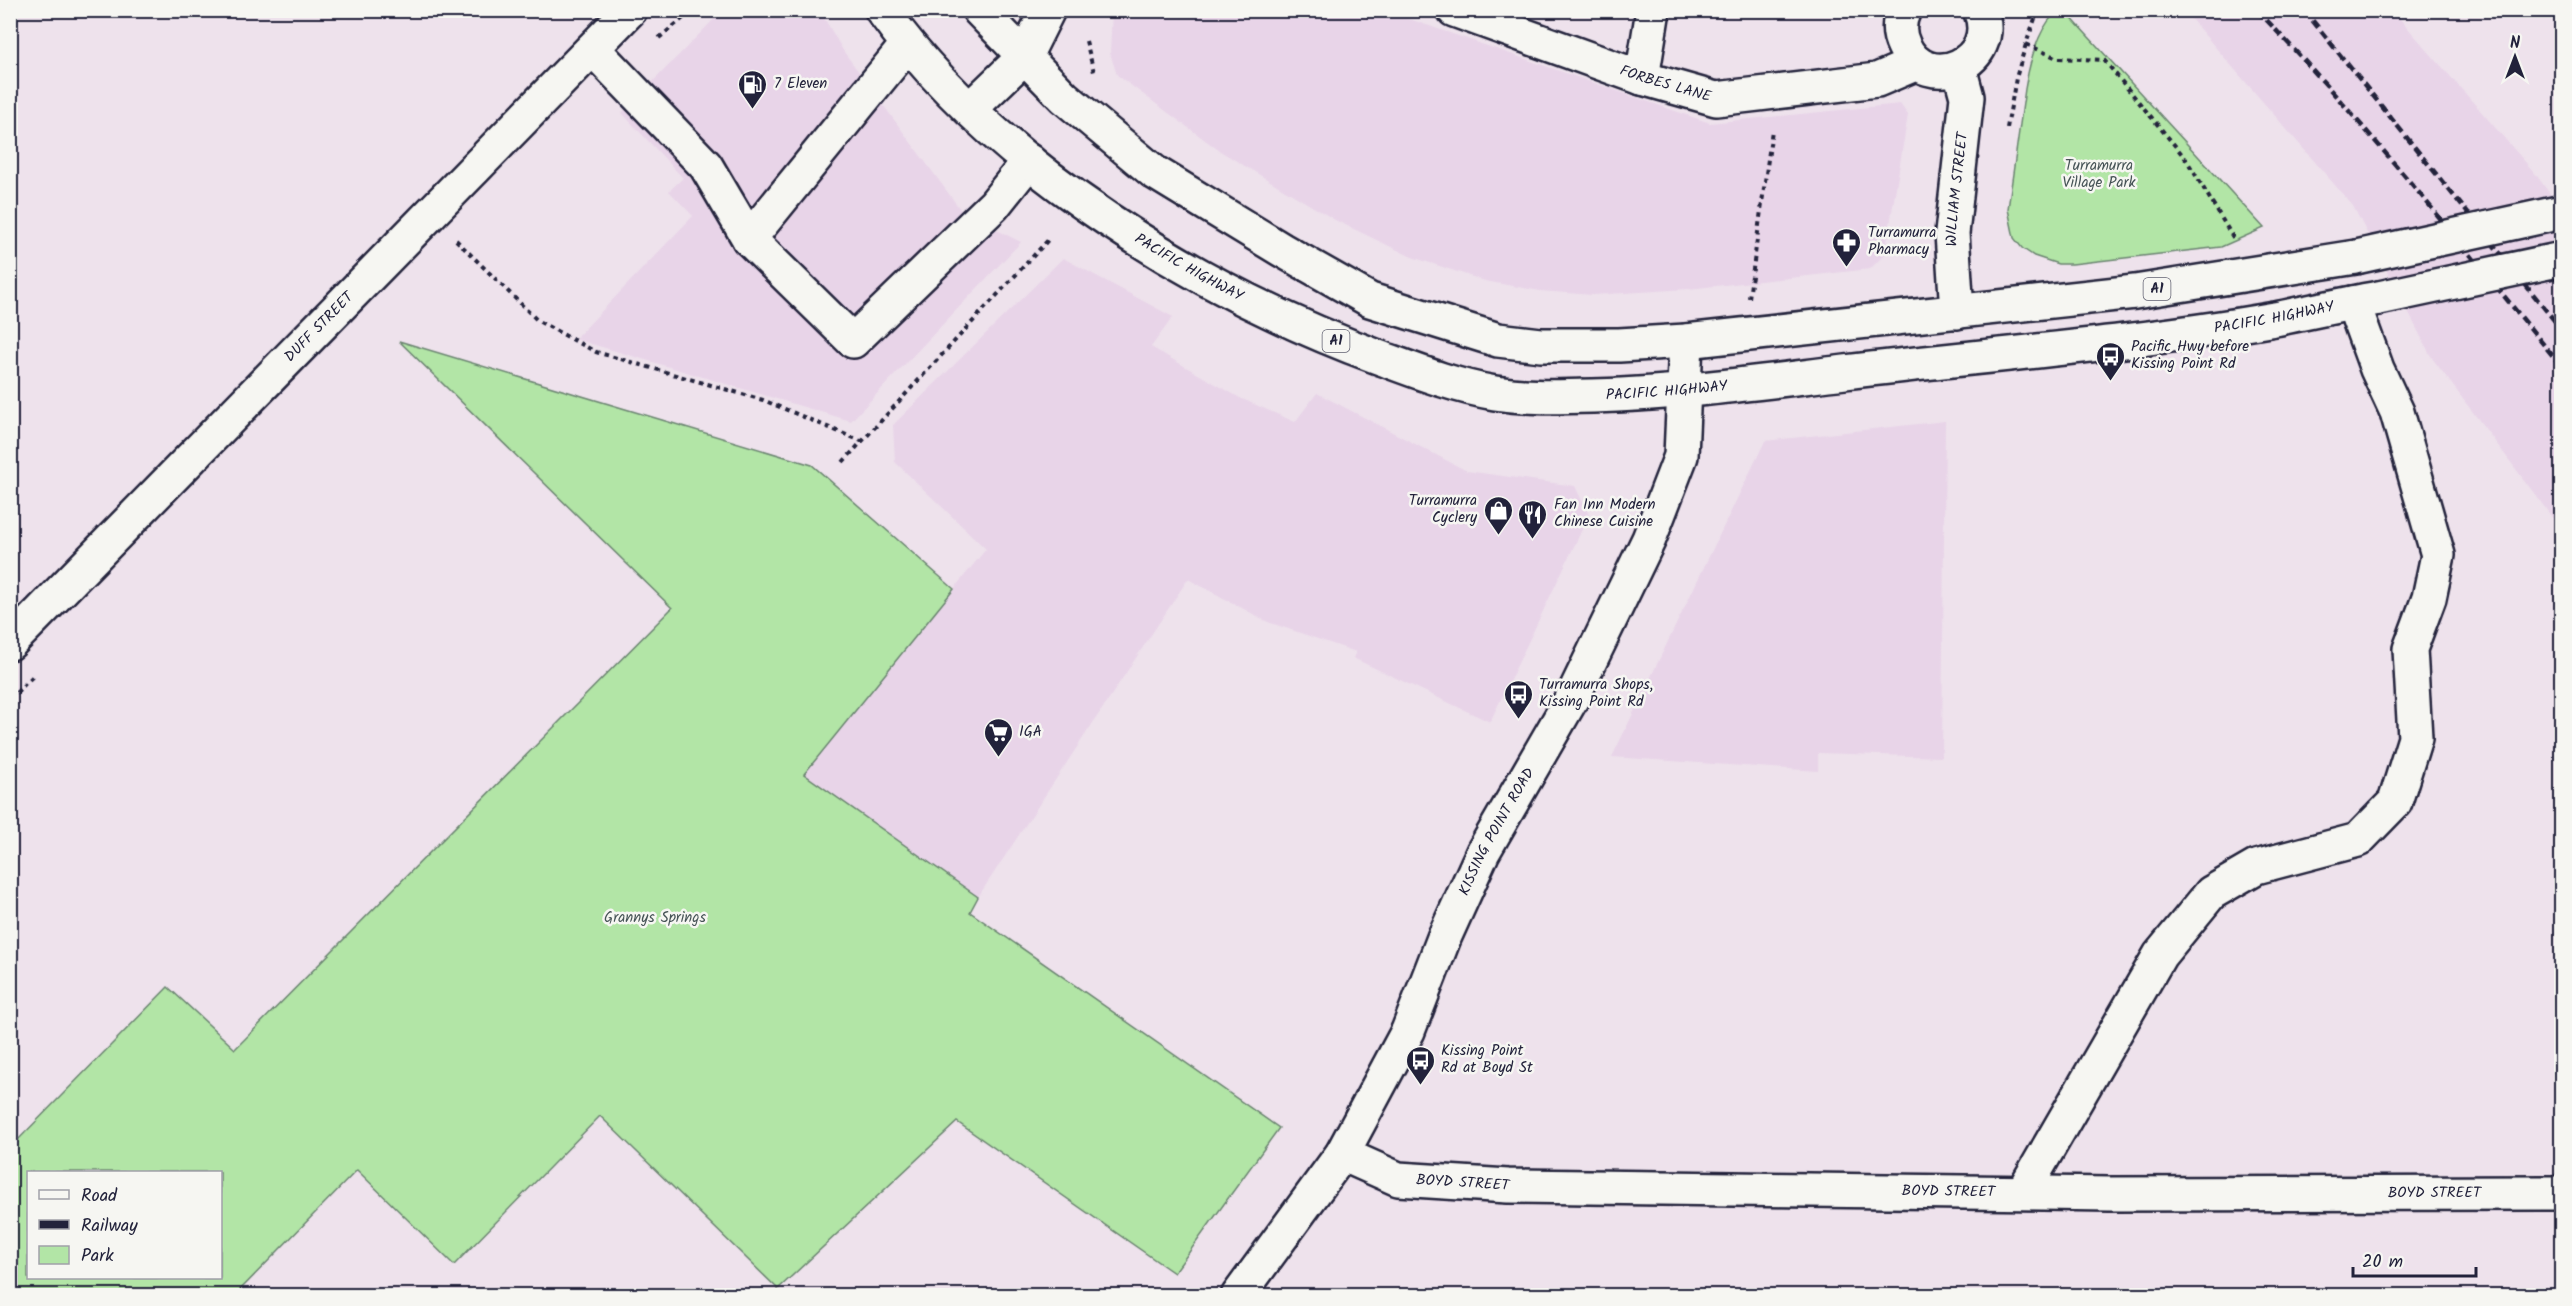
<svg xmlns="http://www.w3.org/2000/svg" width="2572" height="1306" font-family="Kalam,sans-serif">
	<style>
		.built { fill: #e8d4e8 }
		.green { fill: #b2e5a6; stroke: #6a8470; stroke-width: 1.5; fill-rule: evenodd }
		.lines { fill: none; stroke-linecap: round; stroke-linejoin: round }
		.minor-casing { stroke: #22223b; stroke-width: 38 }
		.major-casing { stroke: #22223b; stroke-width: 38 }
		.highway-casing { stroke: #22223b; stroke-width: 38 }
		.path { stroke: #22223b; stroke-width: 4; stroke-dasharray: 4.5 4.5; stroke-linecap: butt }
		.minor { stroke: #f6f6f2; stroke-width: 33 }
		.major { stroke: #f6f6f2; stroke-width: 33 }
		.highway { stroke: #f6f6f2; stroke-width: 33 }
		.rail { stroke: #22223b; stroke-width: 4.5; stroke-dasharray: 9 4.5; stroke-linecap: butt }
		.highway-bridge-casing { stroke: #22223b; stroke-width: 38; stroke-linecap: butt }
		.highway-bridge { stroke: #f6f6f2; stroke-width: 33 }
		.labels { text-anchor: middle; dominant-baseline: central; stroke-width: 5; stroke-linejoin: round; paint-order: stroke }
		.shield { fill: #f6f6f2; stroke: #626272; stroke-width: 1.5 }
		.shield-label { font-size: 14px; font-weight: bold; fill: #22223b }
		.street-label { font-size: 15px; fill: #22223b; stroke: #f6f6f2 }
		.poi-label { font-size: 15px; fill: #22223b; stroke: #f6f6f2; text-anchor: start }
		.park-label { font-size: 15px; fill: #465356; stroke: #f6f6f2 }
	</style>
	<rect width="100%" height="100%" fill="#eee2ec"/>
	<filter id="ink" filterUnits="userSpaceOnUse"><feTurbulence type="fractalNoise" baseFrequency=".0167" numOctaves="2"/><feDisplacementMap in="SourceGraphic" scale="12" xChannelSelector="R" yChannelSelector="G"/><feConvolveMatrix kernelMatrix="1 2 1 2 8 2 1 2 1" color-interpolation-filters="sRGB"/></filter>
	<g filter="url(#ink)">
		<path class="built" d="M 722,11 L 820,11 L 844,52 L 963,213 L 1021,242 L 851,421 L 575,339 L 693,216 L 669,191 L 683,178 L 622,113 Z
			M 1112,11 L 1386,11 L 1710,123 L 1900,104 L 1908,115 L 1885,254 L 1870,269 L 1688,289 L 1593,295 L 1540,291 L 1485,281 L 1412,257 L 1335,220 L 1220,151 L 1117,75 L 1110,53 Z
			M 2184,11 L 2393,11 L 2534,172 L 2561,209 L 2561,529 L 2432,358 L 2353,206 Z
			M 1063,258 L 1173,317 L 1151,347 L 1240,398 L 1295,422 L 1317,393 L 1467,471 L 1575,486 L 1589,515 L 1490,722 L 1353,658 L 1356,652 L 1268,622 L 1188,579 L 978,897 L 804,774 L 986,549 L 895,462 L 893,425 Z
			M 1945,421 L 1942,757 L 1818,753 L 1818,771 L 1612,757 L 1765,441 Z"/>
		<path class="green" d="M 2059,10 L 2065,11 L 2264,228 L 2221,247 L 2072,264 L 2058,264 L 2034,256 L 2022,248 L 2014,238 L 2008,209 L 2025,89 C 2029,65 2038,26 2059,10 Z
			M 399,341 L 812,465 L 954,589 L 804,774 L 978,897 L 970,912 L 1279,1128 L 1174,1273 L 957,1122 L 778,1289 L 600,1116 L 454,1265 L 357,1170 L 235,1295 L 11,1295 L 11,1147 L 168,987 L 235,1049 L 672,608 ZM 28,1172 L 220,1172 L 220,1278 L 28,1278 Z"/>
		<g class="lines">
			<defs>
				<g id="minor">
					<path id="s1" d="M 1454,10 L 1642,78 L 1716,99 L 1877,80 L 1917,63"/>
					<path d="M 1904,10 C 1898,22 1898,34 1904,46 C 1927,96 2002,61 1980,10"/>
					<path d="M 593,49 L 706,166 L 749,239 L 853,341 L 994,205 L 1029,161"/>
					<path d="M 1642,78 L 1653,10"/>
					<path d="M 970,109 L 1025,56 L 1048,10"/>
					<path d="M 749,239 L 907,45"/>
					<path id="s2" d="M 1957,312 L 1952,233 L 1967,97 L 1959,67"/>
					<path id="s3" d="M 10,643 L 630,10"/>
					<path id="s4" d="M 1342,1154 L 1398,1179 L 1508,1186 L 2110,1194 L 2562,1193"/>
					<path d="M 2023,1192 L 2160,955 L 2211,893 L 2256,867 L 2358,840 L 2395,802 L 2415,738 L 2410,649 L 2429,598 L 2438,555 L 2397,412 L 2377,369 L 2353,303"/>
				</g>
				<g id="major">
					<path id="s5" d="M 1238,1296 L 1342,1154 L 1408,1031 L 1444,938 L 1483,852 L 1572,698 L 1649,539 L 1681,456 L 1686,341"/>
				</g>
				<g id="highway">
					<path id="s6" d="M 882,10 C 995,167 1199,291 1378,357 C 1416,371 1454,386 1495,393 C 1528,398 1560,397 1593,396 C 1677,394 1761,382 1845,372 C 1988,355 2133,344 2275,319 C 2309,312 2344,304 2379,298"/>
					<path d="M 979,10 L 1064,97 L 1154,172 L 1282,250 L 1370,300 L 1498,340 L 1541,345 L 1619,345 L 1686,341 L 2135,292 L 2356,257"/>
				</g>
			</defs>
			<use href="#minor" class="minor-casing"/>
			<use href="#major" class="major-casing"/>
			<use href="#highway" class="highway-casing"/>
			<path class="path" d="M 2038,10 L 2026,44 L 2057,58 L 2104,60 L 2186,159 L 2234,239
				M 659,38 L 693,10
				M 1086,41 L 1094,72
				M 2007,128 L 2016,78 L 2026,44
				M 456,240 L 538,321 L 596,352 L 763,400 L 861,441
				M 1749,298 L 1772,130
				M 843,462 L 1048,240
				M 10,699 L 33,676"/>
			<use href="#minor" class="minor"/>
			<use href="#major" class="major"/>
			<use href="#highway" class="highway"/>
			<path class="rail" d="M 2257,10 C 2365,123 2463,246 2562,367
				M 2304,10 L 2562,330"/>
			<defs>
				<path id="highway-bridge" d="M 2356,257 L 2562,212
					M 2379,298 L 2562,259"/>
			</defs>
			<use href="#highway-bridge" class="highway-bridge-casing"/>
			<use href="#highway-bridge" class="highway-bridge"/>
		</g>
	</g>
	<defs>
		<symbol id="fuel-pin" viewBox="-11 -11 22 30"><path d="M0 17L-7.5 6A9.5 9.5 0 1 1 7.5 6Z" fill="#22223b" stroke="#f6f6f2"/><path d="M-5.5-6h7V0h2V4h1.3V-2.5L3-4.5l.8-.8L6-3V5H2.5V1h-1V6h-7ZM-4.2-4.7v3.2H.2V-4.7Z" fill="#fff"/></symbol>
		<symbol id="pharmacy-pin" viewBox="-11 -11 22 30"><path d="M0 17L-7.5 6A9.5 9.5 0 1 1 7.5 6Z" fill="#22223b" stroke="#f6f6f2"/><path d="M-2-6h4v4h4v4h-4v4h-4v-4h-4v-4h4Z" fill="#fff"/></symbol>
		<symbol id="bus-pin" viewBox="-11 -11 22 30"><path d="M0 17L-7.5 6A9.5 9.5 0 1 1 7.5 6Z" fill="#22223b" stroke="#f6f6f2"/><path d="M-5-6H5V4H4V6H2V4H-2V6H-4V4H-5ZM-3.5-4V0h7V-4ZM-3.5 1.2v1.5H-2V1.2ZM2 1.2v1.5H3.5V1.2Z" fill="#fff"/></symbol>
		<symbol id="shop-pin" viewBox="-11 -11 22 30"><path d="M0 17L-7.5 6A9.5 9.5 0 1 1 7.5 6Z" fill="#22223b" stroke="#f6f6f2"/><path d="M-5-2.5h2.3a2.7 3.5 0 0 1 5.4 0H5L5.5 6h-11ZM-1.5-2.5h3a1.5 2.3 0 0 0-3 0Z" fill="#fff"/></symbol>
		<symbol id="restaurant-pin" viewBox="-11 -11 22 30"><path d="M0 17L-7.5 6A9.5 9.5 0 1 1 7.5 6Z" fill="#22223b" stroke="#f6f6f2"/><path d="M-5-6h1v4h1v-4h1v4h1v-4h1v5L-1.5 .5V6h-2V.5L-5-1ZM5-6V6H3V1.5H1.5Q1.5-4 5-6Z" fill="#fff"/></symbol>
		<symbol id="supermarket-pin" viewBox="-11 -11 22 30"><path d="M0 17L-7.5 6A9.5 9.5 0 1 1 7.5 6Z" fill="#22223b" stroke="#f6f6f2"/><path d="M-6-5.5h2.5l.6 2H6L4.5 2H-2.5L-4.4-4H-6ZM-1.5 3.2a1.3 1.3 0 1 0 .1 0ZM3 3.2a1.3 1.3 0 1 0 .1 0Z" fill="#fff"/></symbol>
	</defs>
	<g fill-rule="evenodd">
		<use href="#fuel-pin" x="736" y="68" width="33" height="45"/>
		<use href="#pharmacy-pin" x="1830" y="226" width="33" height="45"/>
		<use href="#bus-pin" x="2094" y="340" width="33" height="45"/>
		<use href="#shop-pin" x="1482" y="494" width="33" height="45"/>
		<use href="#restaurant-pin" x="1516" y="498" width="33" height="45"/>
		<use href="#bus-pin" x="1502" y="678" width="33" height="45"/>
		<use href="#supermarket-pin" x="982" y="716" width="33" height="45"/>
		<use href="#bus-pin" x="1404" y="1044" width="33" height="45"/>
	</g>
	<g class="labels">
		<g class="shield">
			<rect x="2143.5" y="278" width="27" height="22" rx="4.5"/>
			<rect x="1322.5" y="330" width="27" height="22" rx="4.5"/>
		</g>
		<g class="shield-label">
			<text x="2157" y="289">A1</text>
			<text x="1336" y="341">A1</text>
		</g>
		<g class="street-label">
			<text stroke="none"><textPath href="#s1" startOffset="224">FORBES LANE</textPath></text>
			<text stroke="none"><textPath href="#s2" startOffset="123">WILLIAM STREET</textPath></text>
			<text stroke="none"><textPath href="#s6" startOffset="404">PACIFIC HIGHWAY</textPath></text>
			<text stroke="none"><textPath href="#s6" startOffset="1520">PACIFIC HIGHWAY</textPath></text>
			<text stroke="none"><textPath href="#s3" startOffset="442">DUFF STREET</textPath></text>
			<text stroke="none"><textPath href="#s6" startOffset="908">PACIFIC HIGHWAY</textPath></text>
			<text stroke="none"><textPath href="#s5" startOffset="534">KISSING POINT ROAD</textPath></text>
			<text stroke="none"><textPath href="#s4" startOffset="126">BOYD STREET</textPath></text>
			<text stroke="none"><textPath href="#s4" startOffset="612">BOYD STREET</textPath></text>
			<text stroke="none"><textPath href="#s4" startOffset="1098">BOYD STREET</textPath></text>
		</g>
		<g class="poi-label">
			<text x="774" y="84">7 Eleven</text>
			<text x="1868" y="233">Turramurra<tspan x="1868" dy="17">Pharmacy</tspan></text>
			<text x="2131" y="347">Pacific Hwy before<tspan x="2131" dy="17">Kissing Point Rd</tspan></text>
			<text x="1477" y="501" text-anchor="end">Turramurra<tspan x="1477" dy="17">Cyclery</tspan></text>
			<text x="1554" y="505">Fan Inn Modern<tspan x="1554" dy="17">Chinese Cuisine</tspan></text>
			<text x="1539" y="685">Turramurra Shops,<tspan x="1539" dy="17">Kissing Point Rd</tspan></text>
			<text x="1019" y="732">IGA</text>
			<text x="1441" y="1051">Kissing Point<tspan x="1441" dy="17">Rd at Boyd St</tspan></text>
		</g>
		<g class="park-label">
			<text x="2099" y="166">Turramurra<tspan x="2099" dy="17">Village Park</tspan></text>
			<text x="655" y="918">Grannys Springs</text>
		</g>
	</g>
	<rect width="2572" height="1306" fill="none" stroke="#f6f6f2" stroke-width="36"/>
	<rect x="18" y="18" width="2536" height="1270" fill="none" stroke="#22223b" stroke-width="2" filter="url(#ink)"/>
	<rect x="27" y="1171" width="195" height="108" fill="#f6f6f2" stroke="#a1a1a9" stroke-width="1.5"/>
	<rect x="39" y="1190" width="30" height="9" fill="#f6f6f2" stroke="#a1a1a9" stroke-width="1.5"/>
	<text x="81" y="1201" font-size="18" fill="#22223b">Road</text>
	<rect x="39" y="1220" width="30" height="9" fill="#22223b" stroke="#a1a1a9" stroke-width="1.5"/>
	<text x="81" y="1231" font-size="18" fill="#22223b">Railway</text>
	<rect x="39" y="1246" width="30" height="18" fill="#b2e5a6" stroke="#a1a1a9" stroke-width="1.5"/>
	<text x="81" y="1261" font-size="18" fill="#22223b">Park</text>
	<g transform="translate(2515 57)" stroke="#f6f6f2" stroke-width="4.5" paint-order="stroke">
	<path d="M0-4.5L10 22L0 15L-10 22Z" fill="#22223b"/>
	<text y="-9" font-size="16" font-weight="bold" text-anchor="middle" fill="#22223b">N</text>
	</g>
	<path d="M2353 1267v9h123v-9" fill="none" stroke="#22223b" stroke-width="3"/>
	<text x="2362" y="1267" font-size="18" fill="#22223b" stroke="#f6f6f2" stroke-width="4.5" paint-order="stroke">20 m</text>
</svg>
